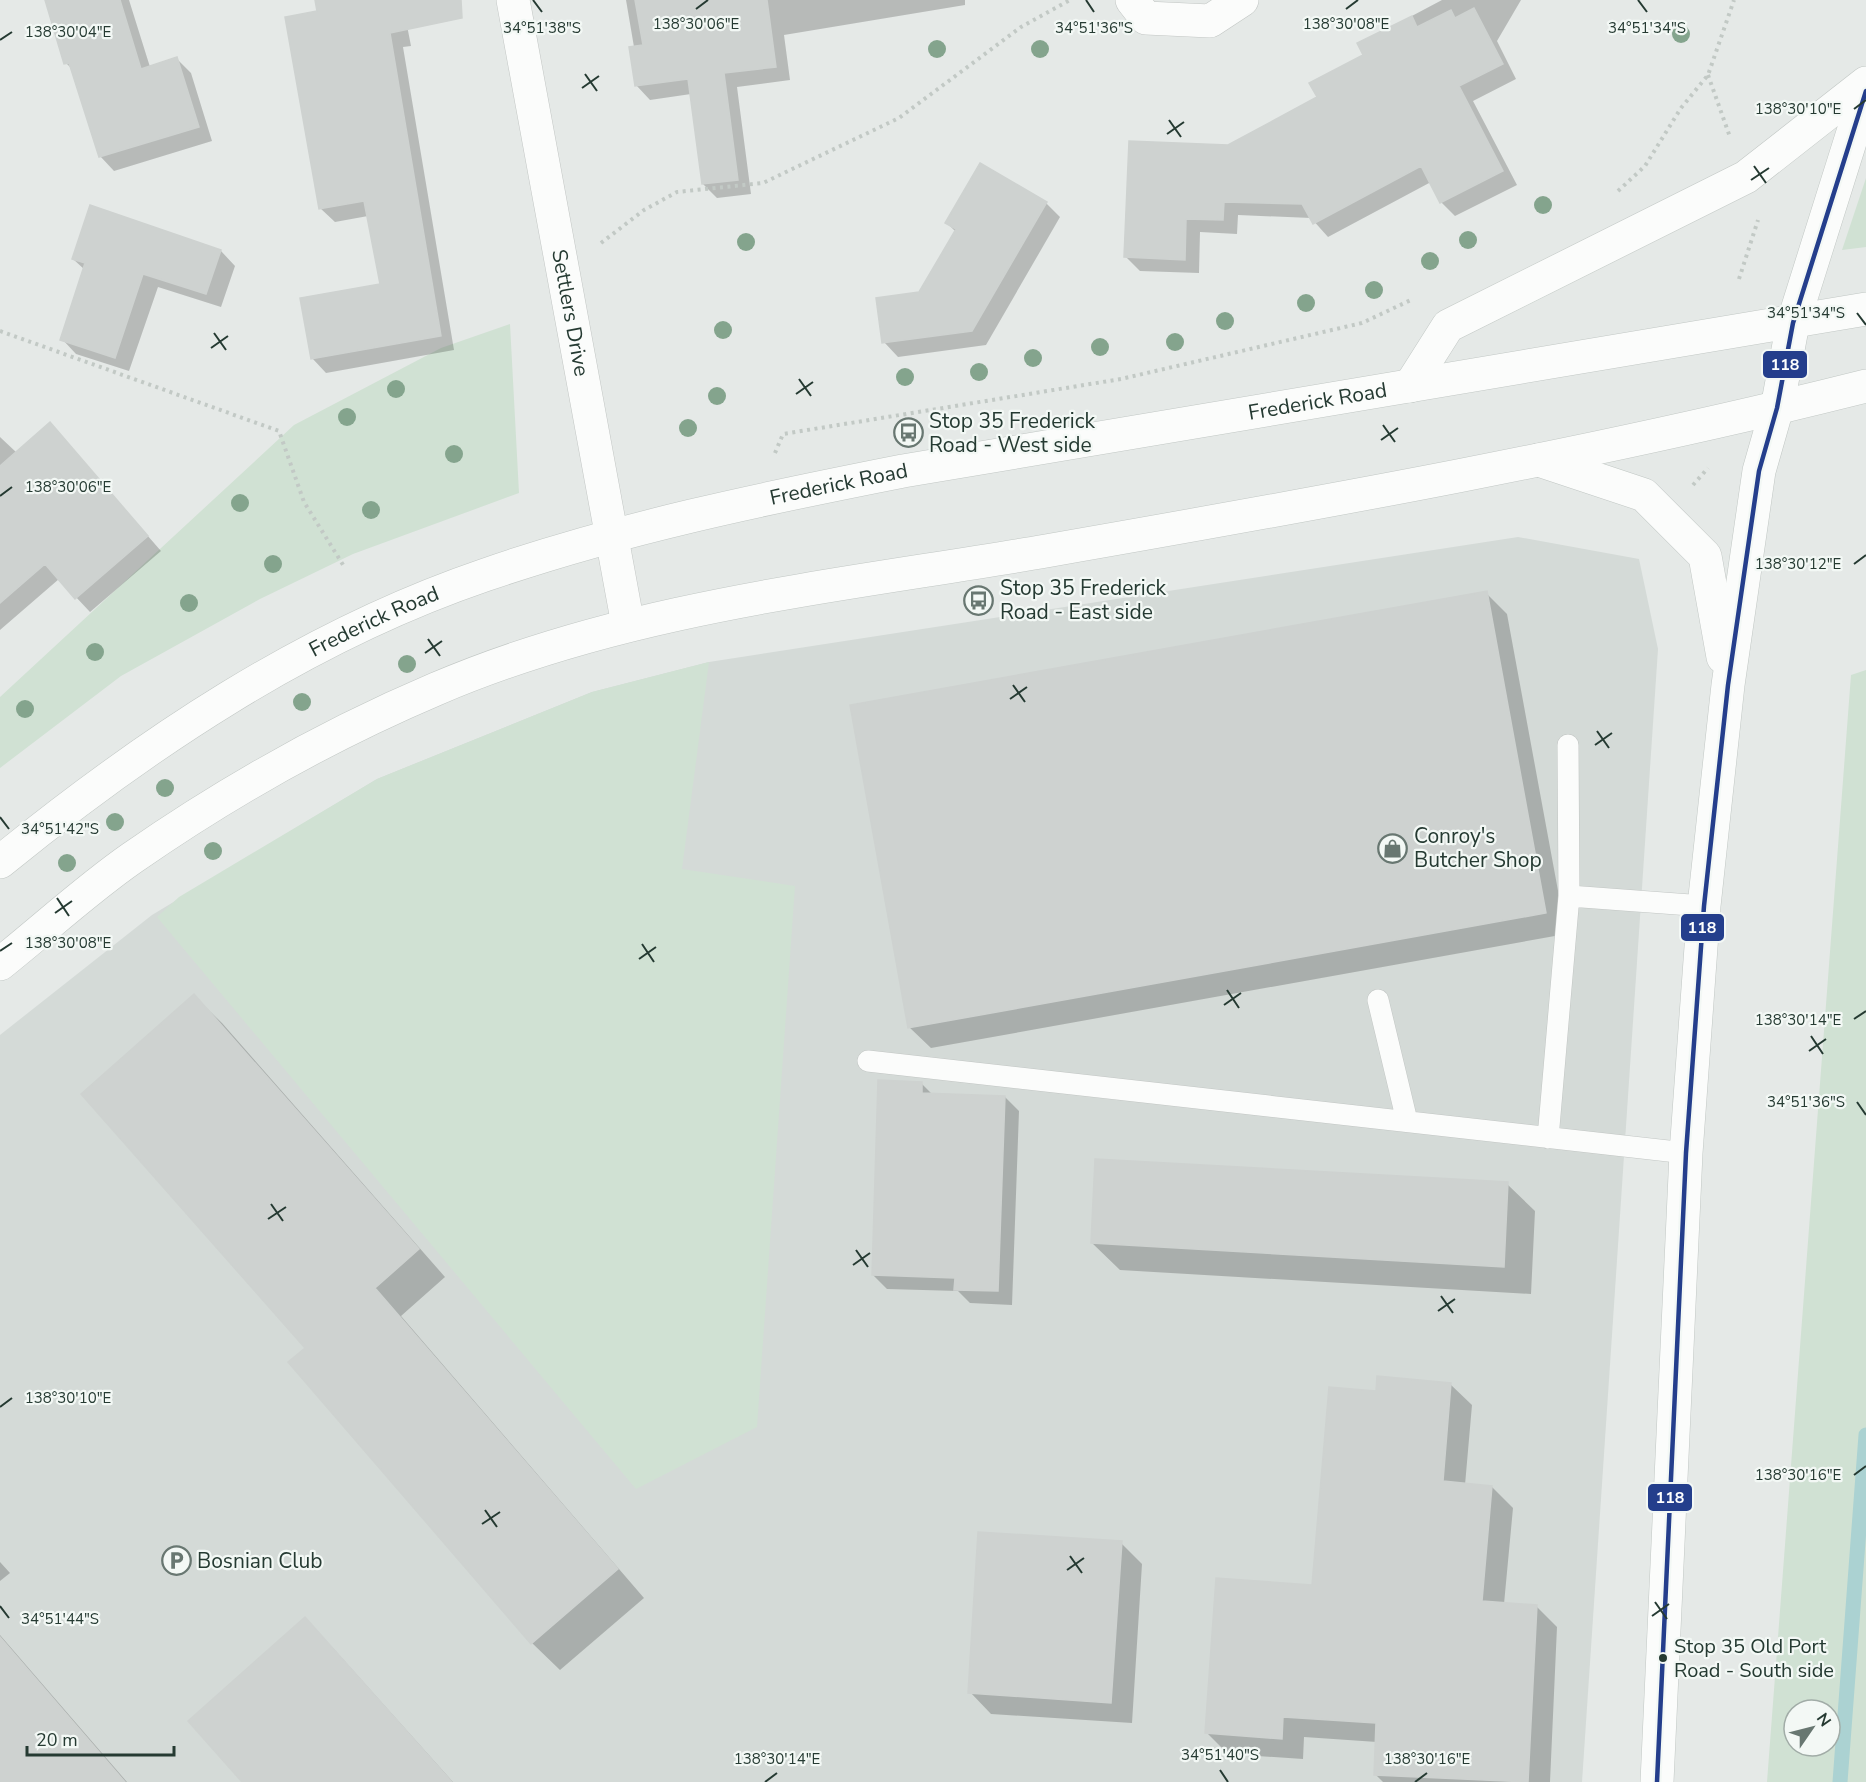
<svg xmlns="http://www.w3.org/2000/svg" width="1866" height="1782" font-family="'Nunito Sans',sans-serif">
	<style>
		.built { fill: #d4dad7 }
		.green { fill: #d0e1d3; fill-rule: evenodd }
		.shadow { fill: #0003 }
		.lines { fill: none; stroke-linecap: round; stroke-linejoin: round }
		.stream { stroke: #abd2d2; stroke-width: 15 }
		.building { fill: #ced2d0; stroke: #ced2d0; stroke-width: 1.5 }
		.service-casing { stroke: #c2c6c4; stroke-width: 22 }
		.minor-casing { stroke: #c2c6c4; stroke-width: 34 }
		.secondary-casing { stroke: #c1c7c4; stroke-width: 34 }
		.path { stroke: #c2c9c5; stroke-width: 4; stroke-dasharray: 3 4.5; stroke-linecap: butt }
		.service { stroke: #fbfcfb; stroke-width: 21 }
		.minor { stroke: #fbfcfb; stroke-width: 33 }
		.secondary { stroke: #fbfcfb; stroke-width: 33 }
		.bus-1-casing { stroke: #f3f8f5; stroke-width: 9 }
		.bus-1 { stroke: #243e8c; stroke-width: 4.5 }
		.tree { fill: #84a48d }
		.ticks { fill: none; stroke: #253a32; stroke-width: 2 }
		.bus-dot { fill: #253a32; stroke: #f3f8f5; stroke-width: 2 }
		.labels { text-anchor: middle; dominant-baseline: central; stroke-width: 4.5; stroke-linejoin: round; paint-order: stroke }
		.bus-label { font-size: 20px; fill: #253a32; stroke: #f3f8f5; text-anchor: start }
		.street-label { font-size: 21px; fill: #253a32; stroke: #f3f8f5 }
		.poi-label { font-size: 21px; fill: #253a32; stroke: #f3f8f5; text-anchor: start }
		.ticks-label { font-size: 15px; text-anchor: middle; fill: #253a32; stroke: #f3f8f5; stroke-width: 4.5; stroke-linejoin: round; paint-order: stroke }
		.line-badge { stroke: #f3f8f5; stroke-width: 2 }
		.badge-label { font-size: 16px; text-anchor: middle; font-weight: bold; fill: #fff }
	</style>
	<rect width="100%" height="100%" fill="#e5e9e7"/>
	<path class="built" d="M 1518,537 L 1639,559 L 1658,649 L 1582,1782 L 0,1782 L 0,1035 L 152,915 L 377,779 L 592,692 L 709,662 Z"/>
	<path class="green" d="M 1866,178 L 1866,247 L 1842,250 Z
		M 510,324 L 519,493 L 353,554 L 260,599 L 121,676 L 0,768 L 0,697 L 294,425 L 441,348 Z
		M 709,662 L 682,869 L 795,886 L 757,1427 L 636,1489 L 157,917 L 179,897 L 377,779 L 592,692 Z
		M 1866,670 L 1866,1782 L 1767,1782 L 1851,675 ZM 1794,1710 L 1830,1710 L 1830,1746 L 1794,1746 Z"/>
	<path class="shadow" d="M 47,0 L 129,0 L 150,67 L 177,59 L 191,73 L 212,141 L 114,171 L 100,156 L 74,71 L 66,63 Z
		M 317,0 L 402,0 L 411,46 L 403,47 L 454,350 L 326,373 L 312,358 L 381,286 L 368,216 L 335,222 L 320,208 L 319,12 Z
		M 626,0 L 965,0 L 965,5 L 784,35 L 790,80 L 737,87 L 751,194 L 717,198 L 703,184 L 691,94 L 650,100 L 636,85 L 634,47 Z
		M 1442,0 L 1521,0 L 1497,41 L 1516,79 L 1473,101 L 1517,185 L 1455,216 L 1441,202 L 1431,182 L 1328,237 L 1311,218 L 1238,215 L 1237,234 L 1200,232 L 1199,273 L 1140,271 L 1126,257 L 1228,147 L 1319,98 L 1365,55 L 1359,44 Z
		M 1046,203 L 1060,217 L 986,345 L 898,357 L 884,342 L 920,294 L 956,232 L 947,223 Z
		M 91,207 L 221,251 L 235,266 L 221,307 L 158,287 L 129,371 L 76,354 L 62,339 L 85,270 L 73,259 Z
		M 50,424 L 161,551 L 90,612 L 59,579 L 0,630 L 0,437 L 17,453 Z
		M 1486,593 L 1507,614 L 1566,934 L 931,1048 L 909,1027 Z
		M 194,996 L 222,1023 L 445,1277 L 401,1316 L 644,1598 L 560,1670 L 532,1643 L 290,1363 L 307,1348 Z
		M 921,1083 L 933,1095 L 1005,1097 L 1019,1111 L 1012,1305 L 970,1303 L 958,1291 L 887,1289 L 873,1275 Z
		M 1507,1184 L 1535,1211 L 1531,1294 L 1120,1270 L 1092,1243 Z
		M 1450,1384 L 1472,1405 L 1465,1485 L 1492,1487 L 1513,1508 L 1504,1604 L 1536,1606 L 1557,1627 L 1550,1782 L 1383,1782 L 1375,1774 L 1377,1742 L 1304,1737 L 1303,1759 L 1228,1754 L 1207,1733 L 1313,1587 L 1377,1393 Z
		M 1121,1543 L 1142,1564 L 1132,1723 L 991,1714 L 970,1692 Z
		M 0,1562 L 10,1573 L 0,1581 Z
		M 305,1619 L 332,1647 L 453,1782 L 244,1782 Z
		M 0,1635 L 127,1782 L 0,1782 Z"/>
	<g class="lines">
		<path class="stream" d="M 1840,1782 L 1866,1435"/>
	</g>
	<path class="building" d="M 45,0 L 120,0 L 141,69 L 177,57 L 199,127 L 99,157 L 69,63 L 64,64 Z
		M 315,0 L 461,0 L 462,18 L 390,33 L 441,336 L 311,359 L 300,298 L 380,284 L 364,201 L 319,209 L 285,17 L 317,11 Z
		M 635,0 L 767,0 L 776,67 L 724,73 L 738,180 L 702,184 L 688,79 L 635,86 L 629,47 L 643,45 Z
		M 1474,8 L 1503,64 L 1459,86 L 1503,171 L 1440,203 L 1421,166 L 1313,224 L 1302,204 L 1224,202 L 1223,220 L 1186,219 L 1185,260 L 1124,257 L 1129,141 L 1228,145 L 1317,97 L 1309,83 L 1363,55 L 1357,43 L 1412,16 L 1417,27 L 1451,10 L 1455,18 Z
		M 980,163 L 1047,202 L 972,331 L 882,343 L 876,298 L 919,292 L 956,229 L 945,223 Z
		M 90,205 L 221,250 L 206,294 L 143,274 L 115,358 L 60,340 L 85,263 L 72,259 Z
		M 50,422 L 148,536 L 75,599 L 45,564 L 0,603 L 0,466 Z
		M 1487,591 L 1546,913 L 908,1028 L 850,705 Z
		M 194,994 L 419,1249 L 375,1288 L 618,1569 L 531,1644 L 288,1362 L 305,1348 L 81,1094 Z
		M 878,1080 L 922,1082 L 922,1093 L 1005,1096 L 998,1291 L 954,1290 L 955,1278 L 872,1275 Z
		M 1095,1159 L 1508,1182 L 1504,1267 L 1091,1243 Z
		M 1377,1376 L 1451,1383 L 1443,1481 L 1492,1486 L 1482,1601 L 1537,1605 L 1528,1782 L 1374,1775 L 1376,1723 L 1283,1717 L 1282,1739 L 1205,1733 L 1216,1578 L 1312,1585 L 1329,1387 L 1376,1391 Z
		M 978,1532 L 1122,1541 L 1111,1703 L 968,1693 Z
		M 305,1617 L 452,1782 L 242,1782 L 188,1721 Z
		M 0,1637 L 125,1782 L 0,1782 Z"/>
	<g class="lines">
		<defs>
			<path id="service" d="M 1568,745 L 1569,896
				M 1378,1000 L 1407,1121
				M 868,1061 L 1686,1153
				M 1548,1138 L 1569,896 L 1704,906"/>
			<g id="minor">
				<path id="s1" d="M 513,0 L 628,625"/>
				<path d="M 1132,0 L 1146,18 L 1210,21 L 1242,0"/>
			</g>
			<g id="secondary">
				<path d="M 1410,386 L 1448,326 L 1746,177 L 1866,83"/>
				<path d="M 1539,460 L 1644,495 L 1705,556 L 1723,657"/>
				<path id="s2" d="M 0,862 C 145,744 306,636 485,575 C 621,528 761,499 903,471 L 1866,309"/>
				<path d="M 0,964 C 44,929 86,890 132,858 C 227,792 330,734 436,689 C 630,606 841,586 1046,551 C 1321,503 1596,454 1866,386"/>
				<path d="M 1657,1782 L 1686,1153 L 1704,906 L 1728,685 L 1759,471 L 1777,408 L 1793,323 L 1866,91"/>
			</g>
		</defs>
		<use href="#service" class="service-casing"/>
		<use href="#minor" class="minor-casing"/>
		<use href="#secondary" class="secondary-casing"/>
		<path class="path" d="M 1708,75 L 1730,137
			M 1618,191 L 1645,166 L 1681,108 L 1708,75 L 1734,0
			M 601,243 L 644,210 L 677,192 L 763,183 L 899,118 L 1021,27 L 1070,0
			M 1739,279 L 1758,220
			M 0,331 L 279,431 L 304,502 L 345,568
			M 775,453 L 783,434 L 1121,379 L 1362,323 L 1413,299
			M 1693,485 L 1708,468"/>
		<use href="#service" class="service"/>
		<use href="#minor" class="minor"/>
		<use href="#secondary" class="secondary"/>
		<defs>
			<path id="bus-1" d="M 1657,1782 L 1686,1153 L 1704,906 L 1728,685 L 1759,471 L 1777,408 L 1793,323 L 1866,91"/>
		</defs>
		<use href="#bus-1" class="bus-1-casing"/>
		<use href="#bus-1" class="bus-1"/>
	</g>
	<g class="tree">
		<circle cx="1681" cy="34" r="9"/>
		<circle cx="937" cy="49" r="9"/>
		<circle cx="1040" cy="49" r="9"/>
		<circle cx="1543" cy="205" r="9"/>
		<circle cx="1468" cy="240" r="9"/>
		<circle cx="746" cy="242" r="9"/>
		<circle cx="1430" cy="261" r="9"/>
		<circle cx="1374" cy="290" r="9"/>
		<circle cx="1306" cy="303" r="9"/>
		<circle cx="1225" cy="321" r="9"/>
		<circle cx="723" cy="330" r="9"/>
		<circle cx="1175" cy="342" r="9"/>
		<circle cx="1100" cy="347" r="9"/>
		<circle cx="1033" cy="358" r="9"/>
		<circle cx="979" cy="372" r="9"/>
		<circle cx="905" cy="377" r="9"/>
		<circle cx="396" cy="389" r="9"/>
		<circle cx="717" cy="396" r="9"/>
		<circle cx="347" cy="417" r="9"/>
		<circle cx="688" cy="428" r="9"/>
		<circle cx="454" cy="454" r="9"/>
		<circle cx="240" cy="503" r="9"/>
		<circle cx="371" cy="510" r="9"/>
		<circle cx="273" cy="564" r="9"/>
		<circle cx="189" cy="603" r="9"/>
		<circle cx="95" cy="652" r="9"/>
		<circle cx="407" cy="664" r="9"/>
		<circle cx="302" cy="702" r="9"/>
		<circle cx="25" cy="709" r="9"/>
		<circle cx="165" cy="788" r="9"/>
		<circle cx="115" cy="822" r="9"/>
		<circle cx="213" cy="851" r="9"/>
		<circle cx="67" cy="863" r="9"/>
	</g>
	<path class="ticks" d="M 533,0 L 542,12M 1086,0 L 1094,12M 1638,0 L 1647,12M 696,9 L 708,0M 1346,9 L 1358,0M 0,40 L 12,32M 585,74 L 597,91M 582,88 L 599,76M 1854,109 L 1866,100M 1169,120 L 1181,137M 1167,134 L 1184,122M 1754,166 L 1766,183M 1751,180 L 1769,168M 1857,313 L 1866,325M 214,333 L 226,350M 211,348 L 228,336M 799,379 L 811,396M 796,394 L 813,382M 1383,425 L 1395,442M 1381,440 L 1398,428M 0,496 L 12,487M 1854,564 L 1866,555M 428,639 L 440,656M 425,653 L 442,641M 1013,685 L 1025,702M 1010,699 L 1027,687M 1597,731 L 1609,748M 1595,745 L 1612,733M 0,817 L 9,829M 57,898 L 69,916M 55,913 L 72,901M 642,944 L 654,962M 0,951 L 12,943M 639,959 L 656,947M 1227,990 L 1239,1008M 1224,1005 L 1241,993M 1854,1019 L 1866,1011M 1811,1036 L 1823,1054M 1809,1051 L 1826,1039M 1857,1102 L 1866,1115M 271,1204 L 283,1221M 268,1219 L 286,1207M 856,1250 L 868,1267M 853,1265 L 870,1253M 1441,1296 L 1453,1313M 1438,1311 L 1455,1299M 0,1407 L 12,1398M 1854,1475 L 1866,1466M 485,1510 L 497,1527M 482,1524 L 500,1512M 1070,1556 L 1082,1573M 1067,1570 L 1084,1558M 1655,1602 L 1667,1619M 0,1606 L 9,1618M 1652,1616 L 1669,1604M 1220,1770 L 1228,1782M 765,1782 L 777,1773M 1415,1782 L 1427,1773"/>
	<defs>
		<symbol id="bus-ring" viewBox="-11 -11 22 22"><circle r="9.5" fill="#f3f8f5" stroke="#687771" stroke-width="1.5"/><path d="M-5-6H5V4H4V6H2V4H-2V6H-4V4H-5ZM-3.5-4V0h7V-4ZM-3.5 1.2v1.5H-2V1.2ZM2 1.2v1.5H3.5V1.2Z" fill="#687771"/></symbol>
		<symbol id="shop-ring" viewBox="-11 -11 22 22"><circle r="9.5" fill="#f3f8f5" stroke="#687771" stroke-width="1.5"/><path d="M-5-2.5h2.3a2.7 3.5 0 0 1 5.4 0H5L5.5 6h-11ZM-1.5-2.5h3a1.5 2.3 0 0 0-3 0Z" fill="#687771"/></symbol>
		<symbol id="parking-ring" viewBox="-11 -11 22 22"><circle r="9.5" fill="#f3f8f5" stroke="#687771" stroke-width="1.5"/><path d="M-3.5-5.5H1a3.5 3.5 0 0 1 0 7H-1V5.5H-3.5ZM-1-3.4V-.6H.8a1.4 1.4 0 0 0 0-2.8Z" fill="#687771"/></symbol>
	</defs>
	<g fill-rule="evenodd">
		<use href="#bus-ring" x="892" y="416" width="33" height="33"/>
		<use href="#bus-ring" x="962" y="584" width="33" height="33"/>
		<use href="#shop-ring" x="1376" y="832" width="33" height="33"/>
		<use href="#parking-ring" x="160" y="1544" width="33" height="33"/>
	</g>
	<circle class="bus-dot" cx="1663" cy="1658" r="5"/>
	<g class="labels">
		<g class="bus-label">
			<text x="1674" y="1646">Stop 35 Old Port<tspan x="1674" dy="24">Road - South side</tspan></text>
		</g>
		<g class="street-label">
			<text stroke="none"><textPath href="#s1" startOffset="318">Settlers Drive</textPath></text>
			<text stroke="none"><textPath href="#s2" startOffset="1418">Frederick Road</textPath></text>
			<text stroke="none"><textPath href="#s2" startOffset="932">Frederick Road</textPath></text>
			<text stroke="none"><textPath href="#s2" startOffset="446">Frederick Road</textPath></text>
		</g>
		<g class="poi-label">
			<text x="929" y="421">Stop 35 Frederick<tspan x="929" dy="24">Road - West side</tspan></text>
			<text x="1000" y="588">Stop 35 Frederick<tspan x="1000" dy="24">Road - East side</tspan></text>
			<text x="1414" y="836">Conroy's<tspan x="1414" dy="24">Butcher Shop</tspan></text>
			<text x="197" y="1561">Bosnian Club</text>
		</g>
	</g>
	<g class="ticks-label">
		<text x="1346" y="29">138°30'08"E</text>
		<text x="696" y="29">138°30'06"E</text>
		<text x="542" y="33">34°51'38"S</text>
		<text x="1094" y="33">34°51'36"S</text>
		<text x="1647" y="33">34°51'34"S</text>
		<text x="68" y="37">138°30'04"E</text>
		<text x="1798" y="114">138°30'10"E</text>
		<text x="1806" y="318">34°51'34"S</text>
		<text x="68" y="492">138°30'06"E</text>
		<text x="1798" y="569">138°30'12"E</text>
		<text x="60" y="834">34°51'42"S</text>
		<text x="68" y="948">138°30'08"E</text>
		<text x="1798" y="1025">138°30'14"E</text>
		<text x="1806" y="1107">34°51'36"S</text>
		<text x="68" y="1403">138°30'10"E</text>
		<text x="1798" y="1480">138°30'16"E</text>
		<text x="60" y="1624">34°51'44"S</text>
		<text x="1220" y="1760">34°51'40"S</text>
		<text x="777" y="1764">138°30'14"E</text>
		<text x="1427" y="1764">138°30'16"E</text>
	</g>
	<g class="line-badge">
		<rect x="1762" y="350" width="46" height="29" rx="6" fill="#243e8c"/>
		<rect x="1680" y="913" width="45" height="29" rx="6" fill="#243e8c"/>
		<rect x="1647" y="1483" width="46" height="29" rx="6" fill="#243e8c"/>
	</g>
	<g class="badge-label">
		<text x="1785" y="370">118</text>
		<text x="1702" y="933">118</text>
		<text x="1670" y="1503">118</text>
	</g>
	<g transform="translate(1812 1728) rotate(55)"><circle r="28" fill="#f3f8f5" stroke="#a1aca7" stroke-width="1.5"/>
	<path d="M0-4.5L10 22L0 15L-10 22Z" fill="#687771"/>
	<text y="-9" font-size="16" font-weight="bold" text-anchor="middle" fill="#253a32">N</text>
	</g>
	<path d="M27 1746v9h147v-9" fill="none" stroke="#253a32" stroke-width="3"/>
	<text x="36" y="1746" font-size="18" fill="#253a32" stroke="#f3f8f5" stroke-width="4.5" paint-order="stroke">20 m</text>
</svg>
